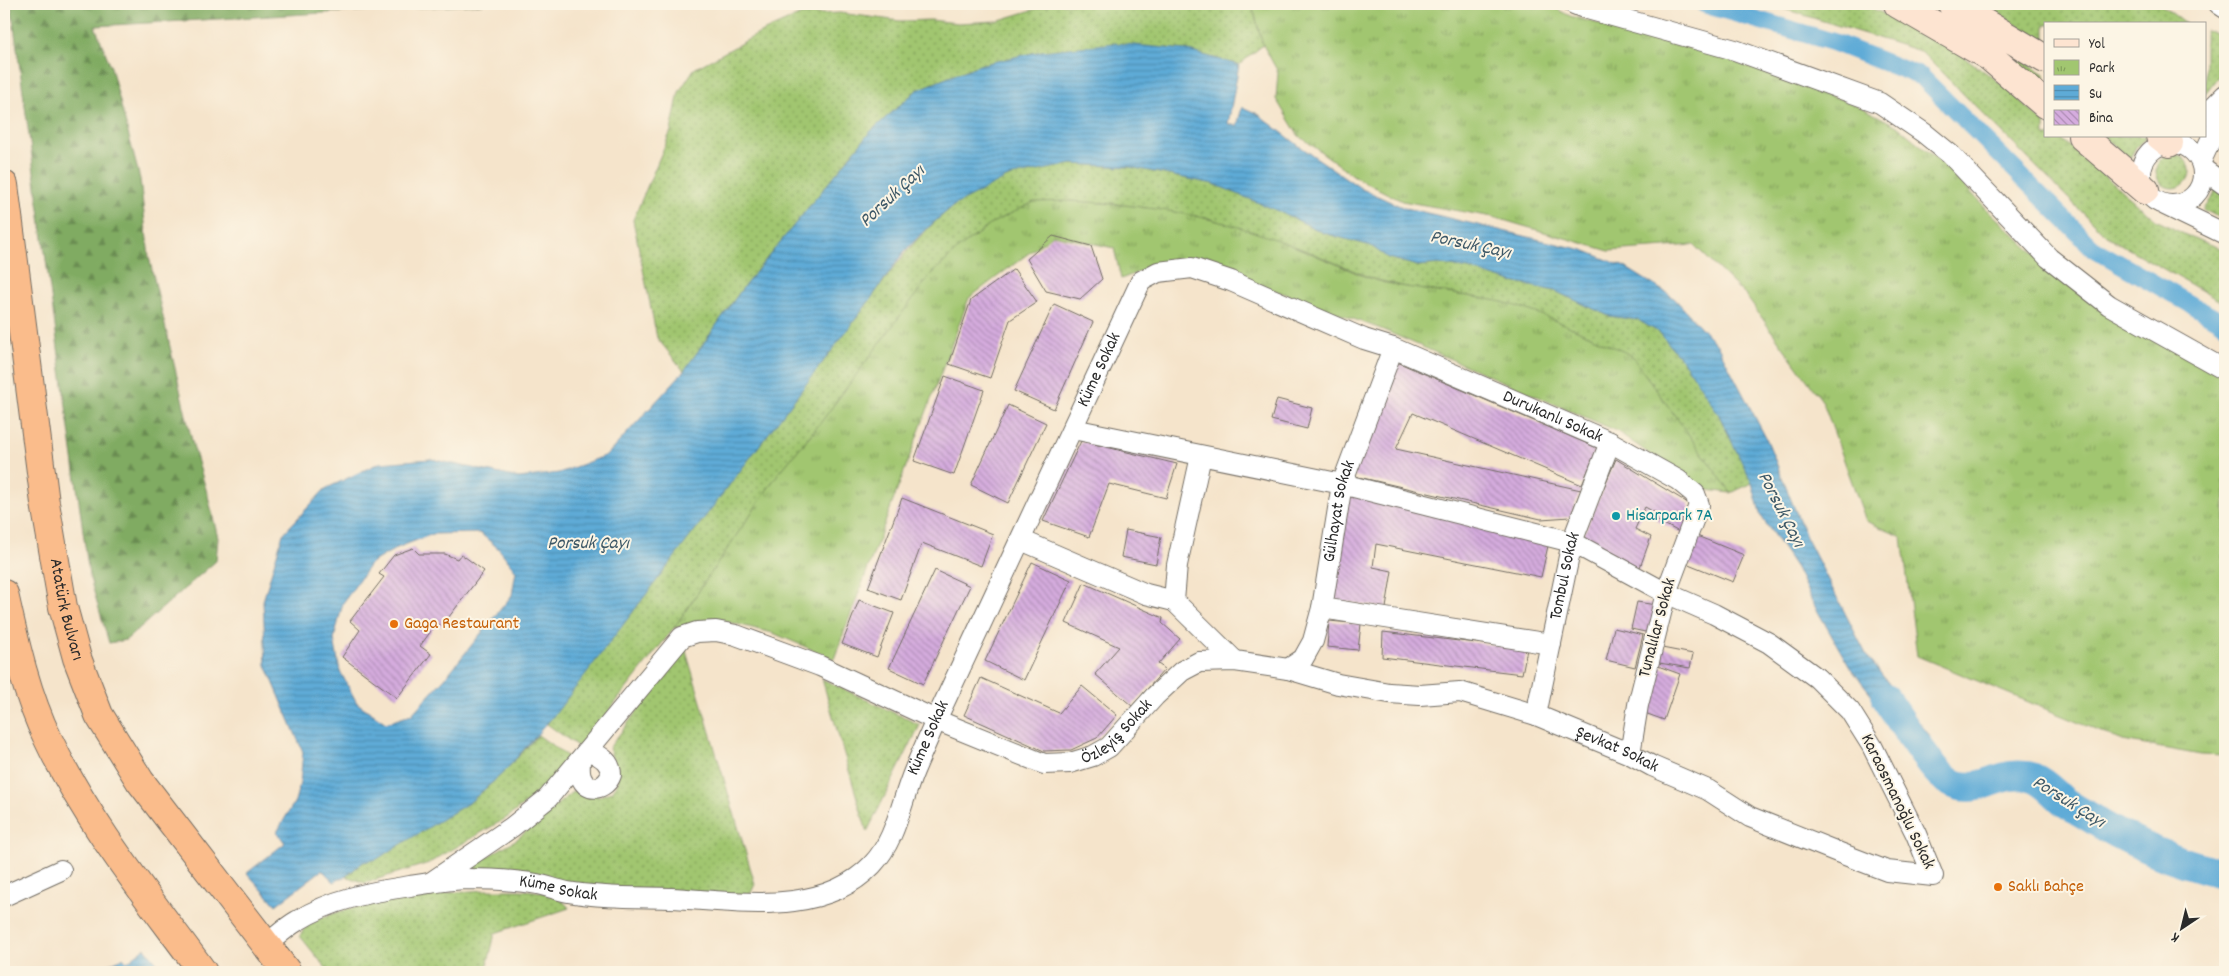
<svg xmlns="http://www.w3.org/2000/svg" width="2229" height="976" font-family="Dekko,sans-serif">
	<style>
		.grass { fill: url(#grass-dots); stroke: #66784e }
		.forest { fill: url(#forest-firs); stroke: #566b46 }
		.park { fill: url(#park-tufts); stroke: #66784e }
		.water { fill: url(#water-rules); stroke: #446b81; fill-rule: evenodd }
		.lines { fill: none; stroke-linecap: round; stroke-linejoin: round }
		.canal { stroke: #5eabd7; stroke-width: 18 }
		.river { stroke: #5eabd7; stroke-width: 30 }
		.building { fill: url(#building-back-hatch) }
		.street-casing { stroke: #726c63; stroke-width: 22 }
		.secondary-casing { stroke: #726c63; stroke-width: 30 }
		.highway-casing { stroke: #726c63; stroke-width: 30 }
		.street { stroke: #fff; stroke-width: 20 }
		.secondary { stroke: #fde4d1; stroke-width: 28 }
		.highway { stroke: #fabc8b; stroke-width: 28 }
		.culture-dot { fill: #0f9aa8; stroke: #fcf5e5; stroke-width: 2 }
		.food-dot { fill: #e8710a; stroke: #fcf5e5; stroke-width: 2 }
		.labels { text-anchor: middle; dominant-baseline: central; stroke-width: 4; stroke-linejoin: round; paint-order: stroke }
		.street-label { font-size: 18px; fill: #2b2b2b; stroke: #fcf5e5 }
		.culture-label { font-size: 18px; fill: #0d838f; stroke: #fcf5e5; text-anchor: start }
		.food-label { font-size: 18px; fill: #c56008; stroke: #fcf5e5; text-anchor: start }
		.water-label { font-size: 19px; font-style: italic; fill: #3d5867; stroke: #fcf5e5 }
	</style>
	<defs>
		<pattern id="grass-dots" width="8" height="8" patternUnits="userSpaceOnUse" patternTransform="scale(1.25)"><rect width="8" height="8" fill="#a1c670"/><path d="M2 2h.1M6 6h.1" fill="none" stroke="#83a15c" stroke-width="1.8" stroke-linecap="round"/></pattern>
		<pattern id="forest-firs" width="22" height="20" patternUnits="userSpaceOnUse" patternTransform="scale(1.25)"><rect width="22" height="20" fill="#80ab62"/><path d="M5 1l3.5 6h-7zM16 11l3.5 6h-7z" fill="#698b51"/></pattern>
		<pattern id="park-tufts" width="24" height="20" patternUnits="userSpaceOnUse" patternTransform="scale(1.25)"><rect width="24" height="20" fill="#a1c670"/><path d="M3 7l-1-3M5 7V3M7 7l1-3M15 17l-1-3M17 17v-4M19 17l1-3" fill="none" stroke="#83a15c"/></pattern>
		<pattern id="water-rules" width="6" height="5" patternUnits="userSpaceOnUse" patternTransform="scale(1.25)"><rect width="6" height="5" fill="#5eabd7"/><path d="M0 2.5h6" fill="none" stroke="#4e8baf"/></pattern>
		<pattern id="building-back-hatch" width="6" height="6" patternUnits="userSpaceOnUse" patternTransform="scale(1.25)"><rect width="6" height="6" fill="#d5acde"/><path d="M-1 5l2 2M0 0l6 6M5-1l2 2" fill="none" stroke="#ad8cb4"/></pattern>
	</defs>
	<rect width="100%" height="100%" fill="#fcf5e5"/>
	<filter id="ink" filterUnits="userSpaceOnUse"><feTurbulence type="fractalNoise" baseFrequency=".02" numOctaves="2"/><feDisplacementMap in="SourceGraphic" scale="10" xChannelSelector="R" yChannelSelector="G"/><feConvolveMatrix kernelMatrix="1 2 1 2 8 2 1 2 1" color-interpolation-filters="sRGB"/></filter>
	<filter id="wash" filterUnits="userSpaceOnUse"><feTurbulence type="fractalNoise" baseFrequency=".0096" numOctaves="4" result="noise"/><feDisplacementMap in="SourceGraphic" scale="20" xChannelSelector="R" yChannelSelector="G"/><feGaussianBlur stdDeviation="1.12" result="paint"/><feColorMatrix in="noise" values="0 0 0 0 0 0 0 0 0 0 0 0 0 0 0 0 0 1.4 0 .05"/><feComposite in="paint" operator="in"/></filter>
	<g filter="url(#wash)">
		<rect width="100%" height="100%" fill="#f5e4cb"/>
		<path class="grass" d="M 1052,4 L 1252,4 L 1263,45 L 1239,65 L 1185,50 L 1042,51 L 979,65 L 917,90 L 870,132 L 742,289 L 684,371 L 657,338 L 633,220 L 671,131 L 679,92 L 694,69 L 760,33 L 801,15 L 840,13 L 900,21 L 931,20 L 958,23 L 996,21 Z
			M 1768,4 L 1863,4 L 1910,26 L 1963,56 L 2003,85 L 2045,124 L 2045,136 L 2058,136 L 2156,220 L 2186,235 L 2225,250 L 2225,304 L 2106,236 L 1920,51 Z
			M 1917,4 L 1928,4 L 2045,74 L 2045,89 Z
			M 1980,4 L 2160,4 L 2186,24 L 2045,24 L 2045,41 Z
			M 2205,30 L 2211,31 L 2225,41 L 2225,67 L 2205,94 Z
			M 2102,136 L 2146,136 L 2147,137 L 2136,147 L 2130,158 Z
			M2156 171a17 17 0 1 1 34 0a17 17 0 1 1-34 0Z
			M 1072,164 L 1130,167 L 1214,184 L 1283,213 L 1324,233 L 1371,246 L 1388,258 L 1418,266 L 1438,264 L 1469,269 L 1512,282 L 1555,291 L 1609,316 L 1638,320 L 1660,333 L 1687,366 L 1718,413 L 1752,483 L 1731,493 L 1611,346 L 1554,321 L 1500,302 L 1449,293 L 1410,288 L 1373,279 L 1307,251 L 1208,218 L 1117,204 L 1069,201 L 821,422 L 775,479 L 674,628 L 580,748 L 547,724 L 870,300 C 909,246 943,201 1008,177 C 1029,170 1051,167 1072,164 Z
			M 2216,187 L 2225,195 L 2225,221 L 2203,209 L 2214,195 Z
			M 685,648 L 755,884 L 750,895 L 608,888 L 468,871 L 468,868 L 517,839 L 572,792 L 577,789 L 600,796 L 613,791 L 619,780 L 609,748 Z
			M 822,679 L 920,725 L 867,832 Z
			M 538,735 L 571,759 L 526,803 L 508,817 L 429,863 L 365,883 L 346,876 L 363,862 L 377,858 L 470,802 L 504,772 Z
			M 488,890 C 513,891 553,885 569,908 L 495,933 L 486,972 L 329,972 L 300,936 C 308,904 457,891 488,890 Z"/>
		<path class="forest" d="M 11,4 L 483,4 L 95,26 L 111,67 L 140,179 L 149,257 L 193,445 L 208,496 L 218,538 L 216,561 L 126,640 L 109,643 L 89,575 Z"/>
		<path class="park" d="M 1252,4 L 1547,4 L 1570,16 L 1718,56 L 1857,105 L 1897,126 L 1942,163 L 1991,213 L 2057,275 L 2225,378 L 2225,756 L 2201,755 L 2123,741 L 1917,656 L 1902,537 L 1866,521 L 1823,402 L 1746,296 L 1694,245 L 1609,251 L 1493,217 L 1402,201 L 1357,178 L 1298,135 L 1276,99 L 1278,72 L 1263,45 Z
			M 1069,201 C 1129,204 1190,211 1248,230 C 1273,238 1298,247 1322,258 C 1340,265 1357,274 1375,280 C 1415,291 1457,293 1498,301 C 1540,311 1592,337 1631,355 L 1731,493 L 1699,489 L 1617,431 L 1381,329 L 1191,260 L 1164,262 L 1121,279 L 1114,248 L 1053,235 L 969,298 L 834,659 L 773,633 L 724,621 L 674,628 L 775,478 L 821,422 L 929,277 L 959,248 L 994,222 L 1034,202 Z"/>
		<path class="water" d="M 1115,43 L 1185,50 L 1239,65 L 1228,124 L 1237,126 L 1242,107 L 1258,114 L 1298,145 L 1362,189 L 1402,207 L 1583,250 L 1625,267 L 1673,297 L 1718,346 L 1767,440 L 1806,537 L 1867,656 L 1930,736 L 1924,744 L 1887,714 L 1849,666 L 1813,603 L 1796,568 L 1761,516 L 1752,483 L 1718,413 L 1687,366 L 1660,333 L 1638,320 L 1609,316 L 1555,291 L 1512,282 L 1469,269 L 1438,264 L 1418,266 L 1388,258 L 1371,246 L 1324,233 L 1283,213 L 1214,184 L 1130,167 L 1072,164 L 1008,177 L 953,206 L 924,231 L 903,253 L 870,300 L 556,713 L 504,772 L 470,802 L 377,859 L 363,862 L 346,876 L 334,882 L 322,870 L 276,905 L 247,873 L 285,843 L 277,832 L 295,801 L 300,783 L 303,752 L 266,665 L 263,601 L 283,534 L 325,489 L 379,463 L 431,459 L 519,478 L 559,473 L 607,455 L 684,371 L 742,289 L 870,132 L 917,90 L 979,65 L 1042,51 ZM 480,533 L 499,549 L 516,571 L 512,595 L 445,678 L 411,715 L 386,723 L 357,703 L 340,671 L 334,639 L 343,603 L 371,563 L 399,547 L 433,534 Z
			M 145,948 L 165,972 L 91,972 L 123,958 L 127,962 Z"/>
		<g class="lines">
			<path class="canal" d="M 1704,4 L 1833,42 L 1922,77 L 2094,249 L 2225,324"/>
			<path class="river" d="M 1886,699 C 1900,719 1929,767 1947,780 C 1978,801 2000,766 2034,778 C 2046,783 2052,791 2061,799 C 2068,805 2078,810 2086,815 C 2129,843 2176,862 2225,874"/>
		</g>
		<g id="blocks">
			<path class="building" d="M 1053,236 L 1091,246 L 1102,279 L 1080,299 L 1046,291 L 1027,259 Z
				M 1014,269 L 1037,302 L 1010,320 L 990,378 L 949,364 L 971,300 Z
				M 1054,304 L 1093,322 L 1054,409 L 1014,391 Z
				M 1397,362 L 1597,448 L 1582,485 L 1413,413 L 1396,449 L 1581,490 L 1570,517 L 1541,519 L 1354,476 Z
				M 945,376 L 984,390 L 954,475 L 914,461 Z
				M 1277,399 L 1312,408 L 1307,429 L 1271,420 Z
				M 1008,405 L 1046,423 L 1008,503 L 971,485 Z
				M 1081,441 L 1177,464 L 1166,498 L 1109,484 L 1089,537 L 1043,521 Z
				M 1616,459 L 1688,503 L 1693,518 L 1685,535 L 1656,520 L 1658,514 L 1645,507 L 1635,529 L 1651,537 L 1639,570 L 1585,545 L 1583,536 Z
				M 1352,495 L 1550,537 L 1541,577 L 1376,544 L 1373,567 L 1392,571 L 1386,608 L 1330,599 L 1347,501 Z
				M 902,498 L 993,534 L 981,566 L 922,543 L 901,600 L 868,588 Z
				M 1126,530 L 1161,537 L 1156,564 L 1121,557 Z
				M 1697,536 L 1744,555 L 1733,582 L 1686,563 Z
				M 413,548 L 419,554 L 445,554 L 457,559 L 461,554 L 484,571 L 442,626 L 437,623 L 420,646 L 431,654 L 397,698 L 342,657 L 360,630 L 350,621 L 384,577 L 379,574 L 394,555 Z
				M 1032,562 L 1071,580 L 1024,680 L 985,661 Z
				M 935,570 L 970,586 L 923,684 L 889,668 Z
				M 1084,583 L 1163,618 L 1162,623 L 1180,639 L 1158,664 L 1165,669 L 1132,706 L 1095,674 L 1119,647 L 1066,623 Z
				M 859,600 L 894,613 L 877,657 L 842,644 Z
				M 1637,602 L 1656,605 L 1650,633 L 1631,629 Z
				M 1329,621 L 1361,624 L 1358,650 L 1327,647 Z
				M 1614,628 L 1643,635 L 1635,667 L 1606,660 Z
				M 1383,632 L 1527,649 L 1522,674 L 1382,657 Z
				M 1662,648 L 1693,654 L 1690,668 L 1659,663 Z
				M 1658,666 L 1680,674 L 1664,720 L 1642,712 Z
				M 981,678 L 1059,713 L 1082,686 L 1117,715 L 1097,738 L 1071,750 L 1044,751 L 964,715 Z"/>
		</g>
	</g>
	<g filter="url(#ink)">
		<use href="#blocks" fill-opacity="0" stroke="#726c63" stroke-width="1"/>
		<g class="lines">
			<defs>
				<g id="street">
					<path d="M 1574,4 L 1584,8 L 1735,50 L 1880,103 L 1924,133 L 1951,155 L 2049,258 L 2109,305 L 2225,370"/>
					<path d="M 2219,4 L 2225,8"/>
					<path d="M 2205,115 L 2225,95"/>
					<circle cx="2172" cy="174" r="31"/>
					<path d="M 2201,161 L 2225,109"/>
					<path d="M 2203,169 L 2225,185"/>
					<path d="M 2165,205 L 2225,234"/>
					<path d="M 1201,456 L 1177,565 L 1174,601 L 1235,661"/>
					<path d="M 1021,540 L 1146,594 L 1174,601"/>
					<path d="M 1322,608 L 1551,644"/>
					<path id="s1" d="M 1288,669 L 1303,659 L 1313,641 L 1322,608 L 1342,484 L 1393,348"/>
					<path id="s2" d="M 1536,715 L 1572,542 L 1610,442"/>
					<path d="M 580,760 C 580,766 579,772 581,777 C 587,794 606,789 611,775 C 611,761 600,756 589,750"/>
					<path id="s3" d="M 430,883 L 512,827 L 548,798 L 682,637 L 697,632 L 716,631 L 736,635 L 820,666 L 936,720 L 1044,764 L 1070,763 L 1093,756 L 1109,747 L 1155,696 L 1182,671 L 1199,662 L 1235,661 L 1288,669 L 1338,684 L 1389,693 L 1420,695 L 1460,692 L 1536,715 L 1630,754 L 1652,766 L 1708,790 L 1750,817 L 1840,853 L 1887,871 L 1933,876 L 1916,834 L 1872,746 L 1850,711 L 1817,678 L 1769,643 L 1714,614 L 1666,593 L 1572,542 L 1342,484 L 1073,429"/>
					<path d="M 4,896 L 61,870"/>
					<path id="s4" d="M 266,945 C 276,937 286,927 297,921 C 332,899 371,892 410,886 C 429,883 447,880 466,879 C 489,879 514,880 537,884 C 547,886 557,890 568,892 C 602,898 637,897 671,898 C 736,901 821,918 872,865 C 896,840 901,802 914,771 C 921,754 929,737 936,720 L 1141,281 L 1158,272 L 1192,268 L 1231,281 L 1364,339 L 1393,348 L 1610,442 L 1678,480 L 1695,494 L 1699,505 L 1666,593 L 1638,705 L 1630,754"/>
				</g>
				<path id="secondary" d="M 1898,4 L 1990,57 L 2045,104
					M 1952,4 L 2045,59
					M 2082,136 L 2145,190
					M 2160,136 L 2169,143"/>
				<g id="highway">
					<path id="s5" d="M 4,185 L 45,503 L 63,607 L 77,658 L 99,715 L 140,781 L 287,972"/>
					<path d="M 4,594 C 15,643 26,694 48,739 C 88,824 148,897 203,972"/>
				</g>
			</defs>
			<use href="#street" class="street-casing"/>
			<use href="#secondary" class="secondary-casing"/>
			<use href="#highway" class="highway-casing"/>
			<use href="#street" class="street"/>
			<use href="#secondary" class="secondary"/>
			<use href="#highway" class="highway"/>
		</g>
	</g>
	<circle class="culture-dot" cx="1616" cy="516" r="5"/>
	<g class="food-dot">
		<circle cx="394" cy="624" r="5"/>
		<circle cx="1998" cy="887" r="5"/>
	</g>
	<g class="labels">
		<g class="street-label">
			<text stroke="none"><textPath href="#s4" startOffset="1178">Küme Sokak</textPath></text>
			<text stroke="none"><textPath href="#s4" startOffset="1720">Durukanlı Sokak</textPath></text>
			<text stroke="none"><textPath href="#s1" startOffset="171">Gülhayat Sokak</textPath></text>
			<text stroke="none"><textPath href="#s2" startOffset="142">Tombul Sokak</textPath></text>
			<text stroke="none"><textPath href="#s5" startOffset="429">Atatürk Bulvarı</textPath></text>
			<text transform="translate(1658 628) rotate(-75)">Tunalılar Sokak</text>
			<text stroke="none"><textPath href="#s3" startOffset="828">Özleyiş Sokak</textPath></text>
			<text stroke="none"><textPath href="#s4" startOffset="772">Küme Sokak</textPath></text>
			<text stroke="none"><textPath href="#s3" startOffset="1370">Şevkat Sokak</textPath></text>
			<text transform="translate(1897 802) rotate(64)">Karaosmanoğlu Sokak</text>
			<text stroke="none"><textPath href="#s4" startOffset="308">Küme Sokak</textPath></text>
		</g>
		<g class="culture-label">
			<text x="1626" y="516">Hisarpark 7A</text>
		</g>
		<g class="food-label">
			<text x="404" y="624">Gaga Restaurant</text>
			<text x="2008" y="887">Saklı Bahçe</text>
		</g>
		<g class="water-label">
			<text transform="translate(893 197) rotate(-43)">Porsuk Çayı</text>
			<text transform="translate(1470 246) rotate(12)">Porsuk Çayı</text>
			<text transform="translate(1780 510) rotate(63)">Porsuk Çayı</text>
			<text x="588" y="544">Porsuk Çayı</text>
			<text transform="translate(2068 803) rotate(32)">Porsuk Çayı</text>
		</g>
	</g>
	<rect width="2229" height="976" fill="none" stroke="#fcf5e5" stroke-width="20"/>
	<rect x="2044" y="22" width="162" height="115" fill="#fcf5e5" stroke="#a8a49b"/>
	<rect x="2054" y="39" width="25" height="8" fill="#fde4d1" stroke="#a8a49b"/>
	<text x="2089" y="48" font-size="15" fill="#2b2b2b">Yol</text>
	<rect x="2054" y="60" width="25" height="15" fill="url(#park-tufts)" stroke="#a8a49b"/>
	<text x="2089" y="72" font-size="15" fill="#2b2b2b">Park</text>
	<rect x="2054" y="85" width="25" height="15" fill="url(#water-rules)" stroke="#a8a49b"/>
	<text x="2089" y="98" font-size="15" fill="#2b2b2b">Su</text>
	<rect x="2054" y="110" width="25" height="15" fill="url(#building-back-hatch)" stroke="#a8a49b"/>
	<text x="2089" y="122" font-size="15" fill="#2b2b2b">Bina</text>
	<g transform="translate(2182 928) rotate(215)" stroke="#fcf5e5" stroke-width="4" paint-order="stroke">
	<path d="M0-4L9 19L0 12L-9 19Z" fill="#2b2b2b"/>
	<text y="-8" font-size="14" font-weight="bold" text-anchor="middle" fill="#2b2b2b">K</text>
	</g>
</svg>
